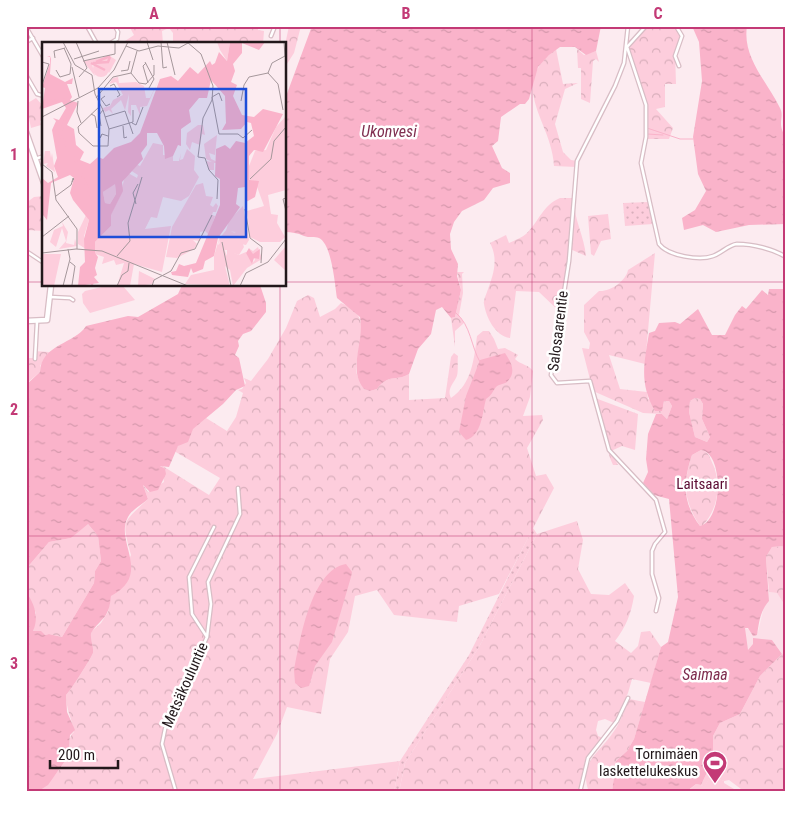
<svg xmlns="http://www.w3.org/2000/svg" width="812" height="818" font-family="'Roboto Condensed',sans-serif">
	<style>
		.built { fill: #fcdfe8 }
		.grass { fill: url(#grass-dots) }
		.forest { fill: url(#forest-crowns) }
		.green { fill: #fdcddc }
		.water { fill: url(#water-ripples); fill-rule: evenodd }
		.lines { fill: none; stroke-linecap: round; stroke-linejoin: round }
		.stream { stroke: #fab3ca; stroke-width: 1 }
		.street-casing { stroke: #d8bdc5; stroke-width: 5 }
		.secondary-casing { stroke: #d8bdc5; stroke-width: 7 }
		.street { stroke: #fff; stroke-width: 2.5 }
		.secondary { stroke: #fff; stroke-width: 4.5 }
		.grid { fill: none; stroke: #c33a76; stroke-width: 1; stroke-opacity: 0.55 }
		.labels { text-anchor: middle; dominant-baseline: central; stroke-width: 5; stroke-linejoin: round; paint-order: stroke }
		.street-label { font-size: 15px; fill: #22181b; stroke: #fff }
		.park-label { font-size: 15px; fill: #5c0c33; stroke: #fff }
		.poi-label { font-size: 15px; fill: #22181b; stroke: #fff; text-anchor: end }
		.water-label { font-size: 16px; font-style: italic; fill: #7f2e4f; stroke: #fff }
		.inset-river { fill: none; stroke: #fab3ca; stroke-width: 2.5 }
		.inset-road { fill: none; stroke: #a5979b; stroke-width: 1 }
		.view { fill: #1d4ed8; fill-opacity: 0.15; stroke: #1d4ed8; stroke-width: 2.5 }
		.inset-edge { fill: none; stroke: #22181b; stroke-width: 2.5 }
		.neatline { fill: none; stroke: #c33a76; stroke-width: 2 }
		.grid-label { font-size: 16px; text-anchor: middle; font-weight: bold; fill: #c33a76 }
	</style>
	<defs>
		<pattern id="grass-dots" width="8" height="8" patternUnits="userSpaceOnUse" patternTransform="scale(1.25)"><rect width="8" height="8" fill="#fdcddc"/><path d="M2 2h.1M6 6h.1" fill="none" stroke="#d9afbc" stroke-width="1.8" stroke-linecap="round"/></pattern>
		<pattern id="forest-crowns" width="20" height="18" patternUnits="userSpaceOnUse" patternTransform="scale(1.25)"><rect width="20" height="18" fill="#fdcddc"/><path d="M2 6a3 3 0 1 1 6 0M12 15a3 3 0 1 1 6 0" fill="none" stroke="#d9afbc"/></pattern>
		<pattern id="water-ripples" width="26" height="14" patternUnits="userSpaceOnUse" patternTransform="scale(1.25)"><rect width="26" height="14" fill="#fab3ca"/><path d="M2 4q2-2 4 0t4 0M15 11q2-2 4 0t4 0" fill="none" stroke="#d699ad"/></pattern>
	</defs>
	<rect width="100%" height="100%" fill="#fcebf0"/>
	<path class="built" d="M 769,592 L 777,593 L 786,607 L 786,653 L 782,654 L 772,640 L 761,640 L 748,650 L 746,647 L 745,628 L 758,632 L 764,607 L 769,601 Z"/>
	<path class="grass" d="M 649,202 L 653,224 L 625,226 L 623,203 Z
		M 533,528 L 537,534 L 479,647 L 405,763 L 399,792 L 394,792 L 400,761 L 469,655 Z"/>
	<path class="forest" d="M 129,26 L 258,26 L 258,30 L 264,31 L 263,44 L 173,44 L 173,33 L 169,28 L 162,31 L 163,44 L 126,44 L 125,41 L 134,35 Z
		M 289,26 L 301,26 L 294,53 L 285,67 L 285,45 Z
		M 644,26 L 676,26 L 682,36 L 675,51 L 676,84 L 665,84 L 665,107 L 656,109 L 673,128 L 669,139 L 646,139 L 646,105 L 627,47 L 628,40 L 633,39 Z
		M 556,49 L 563,84 L 578,83 L 565,89 L 555,124 L 563,152 L 571,160 L 577,161 L 576,167 L 554,166 C 552,121 506,86 556,49 Z
		M 577,49 L 584,55 L 596,51 L 599,62 L 596,59 L 593,61 L 590,103 L 581,99 L 581,68 L 578,68 Z
		M 36,98 L 44,107 L 44,119 L 40,121 L 41,125 L 31,128 L 26,104 Z
		M 44,196 L 44,231 L 26,230 L 26,203 L 34,197 Z
		M 560,198 L 574,198 C 573,218 584,235 586,256 L 570,249 L 560,312 L 539,292 L 516,291 L 510,338 C 495,336 486,317 484,304 C 483,301 486,295 487,292 C 493,275 499,260 490,243 L 506,235 L 509,243 C 515,240 522,238 527,233 C 539,221 543,205 560,198 Z
		M 608,214 L 611,239 L 601,241 L 594,256 L 591,254 L 588,216 Z
		M 655,253 L 645,364 L 609,355 L 620,389 L 647,392 L 648,399 L 663,406 L 664,401 L 669,401 L 672,406 L 667,419 L 662,414 L 643,413 L 593,391 L 582,348 L 589,349 L 590,343 L 584,332 L 584,305 L 599,291 C 610,292 626,281 628,270 Z
		M 457,272 L 464,272 L 462,274 L 463,293 L 459,315 L 464,323 L 455,331 L 455,347 L 451,318 L 455,317 L 461,290 Z
		M 308,295 L 314,298 L 320,317 L 335,309 L 341,303 C 374,316 358,341 356,367 C 355,374 361,383 364,389 L 370,391 L 377,389 C 389,373 396,382 409,374 L 409,400 L 445,398 L 451,357 L 454,353 L 458,356 C 457,362 459,373 456,378 C 452,385 447,390 451,398 C 472,384 474,359 477,336 L 483,331 L 489,331 L 494,339 L 498,349 L 505,348 L 518,355 L 515,359 C 521,365 528,364 533,371 L 530,397 L 523,416 L 542,415 L 543,420 L 527,448 L 536,476 L 546,474 L 554,488 L 499,594 L 459,606 L 457,622 L 394,615 L 377,590 L 355,596 L 348,632 L 330,659 L 321,714 L 287,707 L 277,734 L 253,779 L 400,761 L 394,792 L 37,792 C 49,782 59,772 66,759 C 71,751 66,739 74,732 C 72,719 66,709 66,695 C 69,693 92,657 93,653 C 94,646 90,640 90,633 L 101,623 L 108,612 L 111,596 L 131,555 C 121,519 123,523 148,499 L 143,485 L 148,492 L 164,482 L 161,465 L 209,495 L 220,478 L 174,451 L 192,429 L 206,418 L 227,431 L 236,417 L 243,393 L 238,390 L 242,389 L 246,383 L 244,378 L 251,381 L 268,359 L 286,328 L 297,301 Z
		M 34,351 L 49,352 L 40,366 L 40,372 L 26,384 L 26,358 L 34,358 Z
		M 595,398 L 638,414 L 635,450 L 622,446 L 611,451 L 618,465 L 613,465 L 610,458 Z
		M 695,398 L 700,399 L 703,404 L 702,419 L 710,437 L 707,442 L 695,437 L 689,412 L 690,401 Z
		M 701,450 C 707,451 709,455 711,460 C 722,481 719,508 703,525 L 700,526 C 683,500 683,483 692,455 Z
		M 577,521 L 583,540 L 578,569 L 591,594 L 609,595 L 625,583 L 634,596 C 631,614 626,627 615,641 L 631,653 L 638,646 L 641,632 L 650,631 L 661,647 L 651,683 L 632,679 L 628,693 L 614,723 L 605,719 L 598,721 L 596,730 L 598,736 L 603,738 L 586,757 L 578,792 L 399,792 L 405,763 L 479,647 L 537,534 Z
		M 86,524 L 88,524 L 98,536 L 101,561 L 95,571 L 94,583 L 62,637 L 49,634 L 45,635 L 33,631 L 36,613 L 26,592 L 26,569 L 49,542 L 71,538 Z
		M 786,546 L 786,607 L 777,593 L 769,592 L 766,557 L 772,547 Z
		M 786,653 L 786,792 L 752,792 L 741,789 L 729,780 L 724,781 L 711,775 L 705,787 L 701,785 L 713,760 L 713,736 L 720,723 L 740,714 L 760,676 L 782,654 Z
		M 629,699 L 645,702 L 634,739 L 627,751 L 616,761 L 612,792 L 589,792 C 578,763 599,753 612,734 C 620,724 624,711 629,699 Z"/>
	<path class="green" d="M 110,285 L 122,285 L 135,300 L 90,313 L 83,303 L 82,294 L 85,291 Z
		M 711,775 L 724,781 L 724,783 L 739,792 L 687,792 L 696,784 L 705,786 Z"/>
	<path class="water" d="M 312,26 L 601,26 L 596,51 L 586,55 L 575,47 L 560,47 L 549,55 L 538,67 L 529,99 L 525,104 L 520,104 L 501,117 L 498,141 L 492,146 L 502,168 L 510,173 L 510,183 L 493,188 L 484,200 L 462,211 L 454,222 L 450,234 L 451,249 L 458,264 L 457,276 L 461,290 L 455,317 L 451,318 L 442,307 L 436,310 L 431,334 L 418,349 L 409,374 C 396,382 389,373 377,389 L 370,391 L 364,389 C 347,368 365,343 360,317 L 337,298 C 335,286 332,244 319,238 C 315,236 309,238 304,236 C 297,233 292,232 285,232 L 285,99 Z
		M 692,26 L 747,26 C 742,58 767,81 780,108 C 785,118 776,123 786,137 L 786,224 L 749,225 L 716,232 L 703,225 L 684,230 L 682,218 L 695,210 L 706,191 L 698,174 L 693,137 L 702,81 L 699,42 Z
		M 182,285 L 260,285 L 266,303 L 266,312 L 251,331 L 243,334 L 238,341 L 239,346 L 235,355 L 239,358 L 245,386 L 236,390 L 223,404 L 193,429 L 188,442 L 178,446 L 169,467 L 160,466 L 165,469 L 166,474 L 158,490 L 150,492 L 143,485 L 148,499 C 143,504 131,510 128,517 C 114,542 153,574 111,596 C 109,619 102,617 91,633 C 90,640 94,646 93,653 C 92,657 69,693 66,695 L 67,712 L 75,730 L 70,735 L 68,757 L 48,785 L 37,792 L 26,792 L 26,592 C 35,604 39,618 33,631 L 41,631 L 45,635 L 49,634 L 62,637 L 94,583 L 95,571 L 101,561 L 98,536 L 88,524 L 71,538 L 49,542 L 26,569 L 26,385 L 40,372 C 41,344 75,344 86,326 L 128,316 L 138,317 L 178,294 Z
		M 769,289 L 786,289 L 786,546 L 772,547 L 766,557 L 769,601 C 760,611 759,623 757,635 L 753,636 L 748,628 L 745,628 L 748,650 L 753,644 L 753,638 L 772,640 L 782,654 L 760,676 L 740,714 L 720,723 L 713,736 L 713,760 L 701,785 L 696,784 L 686,792 L 612,792 L 616,761 L 627,751 L 634,739 L 661,647 L 668,642 L 678,597 L 669,499 L 654,495 L 643,483 L 648,472 L 646,459 L 648,434 L 656,414 L 662,414 L 667,419 L 672,406 L 669,401 L 664,401 L 662,411 L 655,411 C 639,383 644,364 649,333 L 655,331 L 659,323 L 675,322 L 680,324 L 698,309 L 712,335 L 725,335 L 735,315 L 742,306 L 746,309 L 762,290 L 768,295 ZM 695,398 L 700,399 L 703,404 L 702,419 L 710,437 L 707,442 L 695,437 L 689,412 L 690,401 ZM 701,450 C 724,453 723,520 700,526 C 682,502 683,482 692,455 Z
		M 505,353 C 511,362 517,372 507,382 C 504,384 499,384 496,387 C 492,392 492,395 486,399 C 482,414 482,435 466,440 L 459,432 L 466,396 L 480,360 Z
		M 346,564 L 352,572 L 351,577 L 332,642 L 315,666 L 309,686 L 301,688 L 295,683 L 294,670 C 300,640 311,570 346,564 Z"/>
	<g class="lines">
		<path class="stream" d="M 647,128 L 680,139 L 693,139
			M 647,134 L 663,135
			M 456,313 C 471,325 471,347 480,362"/>
		<defs>
			<path id="street" d="M 87,26 L 97,44
				M 628,26 L 624,63 L 615,86 L 577,161 L 569,261 L 551,375 L 557,383 L 590,381 L 609,450 L 656,500 L 665,532 L 655,544 L 652,551 L 652,574 L 659,598 L 656,611
				M 646,26 L 627,47 L 646,105 L 646,137 L 641,163 L 659,244 C 668,256 700,261 713,256 C 722,253 728,245 737,244 C 753,244 773,249 786,257
				M 676,26 L 682,36 L 675,56 L 679,66
				M 26,27 L 44,58
				M 271,36 L 275,26
				M 26,42 L 33,38
				M 109,44 L 117,39 L 118,32 L 115,26
				M 26,75 L 37,94 L 44,96
				M 35,159 L 44,156
				M 26,251 L 44,263
				M 50,297 L 70,298 L 73,300
				M 35,359 L 37,322
				M 207,637 L 192,614 L 189,577 L 214,527
				M 176,792 L 162,744 L 165,729 L 207,637 L 211,604 L 208,582 L 240,514 L 238,488
				M 580,792 L 588,758 L 617,721 L 628,698"/>
			<path id="secondary" d="M 26,132 L 44,183
				M 26,321 L 47,320 L 51,285"/>
		</defs>
		<use href="#street" class="street-casing"/>
		<use href="#secondary" class="secondary-casing"/>
		<use href="#street" class="street"/>
		<use href="#secondary" class="secondary"/>
	</g>
	<path class="grid" d="M 280,26 L 280,44M 532,26 L 532,792M 26,282 L 44,282M 285,282 L 786,282M 280,285 L 280,792M 26,536 L 786,536"/>
	<defs>
		<symbol id="stadium-pin" viewBox="-11 -11 22 30"><path d="M0 17L-7.5 6A9.5 9.5 0 1 1 7.5 6Z" fill="#c33a76" stroke="#fff"/><path d="M0-5a6.5 5 0 1 0 0 10a6.5 5 0 1 0 0-10ZM-3.5-1.8h7v3.6h-7Z" fill="#fff"/></symbol>
	</defs>
	<g fill-rule="evenodd">
		<use href="#stadium-pin" x="701" y="749" width="28" height="38"/>
	</g>
	<g class="labels">
		<g class="street-label">
			<text transform="translate(558 331) rotate(-83)">Salosaarentie</text>
			<text transform="translate(185 685) rotate(-66)">Metsäkouluntie</text>
		</g>
		<g class="park-label">
			<text x="702" y="484">Laitsaari</text>
		</g>
		<g class="poi-label">
			<text x="698" y="754">Tornimäen<tspan x="698" dy="17">laskettelukeskus</tspan></text>
		</g>
		<g class="water-label">
			<text x="389" y="131">Ukonvesi</text>
			<text x="705" y="674">Saimaa</text>
		</g>
	</g>
	<g transform="translate(42 42)">
		<rect width="244" height="244" fill="#fcebf0"/>
		<path d="M 3,109 L 8,109 L 9,116 L 10,111 L 13,130 L 4,124 L 6,121 L 1,122 Z" fill="#fdcddc"/>
		<path d="M 175,0 L 188,0 L 185,19 L 178,8 ZM 68,14 L 74,18 L 67,31 L 62,21 L 50,22 L 53,34 L 41,19 ZM 76,35 L 77,41 L 94,40 L 102,44 L 104,56 L 108,56 L 117,37 L 105,64 L 98,65 L 98,73 L 94,63 L 89,63 L 89,74 L 86,70 L 87,52 L 83,68 L 79,58 L 69,67 L 71,72 L 67,68 L 63,70 L 61,66 L 68,64 L 71,58 L 81,53 L 74,40 L 67,42 L 71,36 ZM 244,74 L 244,148 L 226,153 L 229,172 L 236,173 L 235,181 L 243,195 L 238,200 L 218,200 L 208,195 L 205,169 L 222,164 L 214,142 L 207,140 L 205,129 L 213,109 L 224,108 L 234,85 ZM 156,83 L 161,83 L 163,93 L 160,92 L 158,103 L 150,100 L 148,108 L 144,102 L 145,91 ZM 175,93 L 173,113 L 167,111 L 169,117 L 178,121 L 172,121 L 172,128 L 167,128 L 164,119 L 170,120 L 164,117 L 162,102 ZM 111,101 L 121,103 L 121,113 L 131,114 L 131,119 L 137,119 L 139,111 L 138,118 L 141,117 L 145,107 L 153,114 L 152,128 L 157,135 L 147,154 L 139,159 L 121,155 L 115,176 L 109,175 L 103,187 L 129,184 L 120,230 L 92,222 L 88,244 L 75,244 L 82,221 L 74,223 L 72,218 L 60,222 L 62,215 L 53,212 L 53,200 L 69,184 L 69,172 L 78,154 L 83,134 L 86,131 L 95,136 L 96,133 L 88,128 L 94,122 L 98,124 ZM 73,141 L 74,152 L 68,162 L 63,161 L 61,150 ZM 161,141 L 164,154 L 171,155 L 168,163 L 171,165 L 174,161 L 176,164 L 174,170 L 171,170 L 170,173 L 173,174 L 167,193 L 163,189 L 158,190 L 158,199 L 151,198 L 155,202 L 152,207 L 135,216 L 124,215 L 130,185 L 154,143 ZM 201,164 L 207,198 L 204,203 L 199,202 L 198,194 L 191,191 L 194,190 L 184,189 L 187,178 ZM 44,173 L 47,178 L 42,194 L 44,207 L 36,202 L 36,190 ZM 20,180 L 26,190 L 24,201 L 32,203 L 33,197 L 35,204 L 17,207 L 24,199 L 20,186 L 14,205 L 8,200 L 12,188 L 21,184 ZM 178,194 L 176,203 L 179,200 L 185,214 L 185,208 L 197,213 L 204,210 L 210,221 L 213,218 L 208,207 L 211,209 L 216,205 L 220,217 L 205,226 L 191,244 L 188,228 L 183,224 L 188,244 L 143,242 L 149,233 L 172,228 L 172,214 ZM 244,204 L 244,229 L 232,218 ZM 0,212 L 19,212 L 12,244 L 0,244 ZM 97,229 L 113,237 L 110,242 L 96,244 Z" fill="#fdcddc"/>
		<path d="M51 27a8 8 0 1 1 16 0a8 8 0 1 1-16 0Z" fill="#fdcddc"/>
		<path d="M 185,187 L 198,194 L 202,205 L 197,213 L 191,211 L 189,215 L 185,208 L 179,208 L 177,197 Z" fill="#fdcddc"/>
		<path d="M 188,0 L 223,0 L 217,8 L 200,1 L 200,11 L 191,22 L 193,29 L 189,40 L 195,43 L 191,54 L 200,73 L 212,75 L 221,67 L 241,72 L 221,110 L 212,108 L 207,114 L 207,138 L 217,139 L 213,155 L 204,160 L 203,145 L 196,146 L 194,162 L 198,165 L 176,196 L 172,214 L 163,219 L 161,227 L 151,231 L 149,226 L 146,235 L 130,233 L 129,230 L 134,229 L 137,222 L 142,224 L 154,221 L 178,163 L 178,137 L 173,134 L 174,107 L 183,103 L 188,107 L 194,99 L 203,101 L 212,94 L 209,81 L 205,80 L 199,87 L 180,88 L 184,81 L 183,54 L 169,38 L 165,56 L 157,56 L 147,68 L 149,80 L 139,87 L 139,104 L 136,103 L 131,114 L 123,117 L 122,104 L 115,91 L 105,91 L 105,103 L 99,111 L 101,117 L 80,140 L 81,149 L 69,173 L 69,184 L 53,200 L 53,211 L 56,215 L 53,226 L 55,233 L 52,235 L 57,241 L 36,244 L 38,225 L 43,220 L 42,197 L 47,178 L 31,158 L 28,151 L 32,136 L 28,133 L 9,141 L 5,178 L 1,173 L 0,136 L 6,141 L 16,135 L 12,124 L 15,116 L 10,88 L 14,79 L 11,76 L 17,78 L 24,66 L 20,60 L 0,67 L 3,46 L 0,45 L 8,21 L 8,15 L 5,14 L 8,14 L 9,17 L 8,32 L 23,40 L 31,36 L 30,42 L 25,42 L 30,55 L 28,58 L 36,61 L 25,83 L 32,87 L 34,103 L 42,110 L 38,118 L 48,122 L 56,115 L 61,117 L 72,106 L 89,100 L 98,91 L 118,37 L 129,34 L 136,39 L 148,25 L 156,32 L 168,19 L 170,23 L 173,21 L 177,10 L 185,19 ZM 73,142 L 74,152 L 68,162 L 63,161 L 61,150 ZM 207,206 L 211,212 L 218,207 L 217,217 L 212,216 L 210,222 L 204,211 Z" fill="#fab3ca" fill-rule="evenodd"/>
		<path class="inset-river" d="M 54,20 L 68,14M 49,21 L 63,28M 51,21 L 66,20 L 68,15M 2,59 L 25,58M 27,64 L 18,93 L 34,119 L 51,159 L 49,206M 49,210 L 50,244"/>
		<path class="inset-road" d="M 21,0 L 33,23 L 50,33 L 53,52 L 61,68M 34,0 L 45,26 L 37,35M 105,0 L 111,18M 119,0 L 121,26 L 125,25M 125,0 L 133,33M 145,0 L 159,12 L 171,44 L 170,58 L 161,76 L 156,115 L 163,116 L 167,128 L 176,138 L 175,157M 84,4 L 97,9 L 116,4 L 137,6 L 146,1M 13,16 L 12,9 L 23,6M 32,17 L 57,9M 41,19 L 73,12 L 73,0M 0,20 L 7,22 L 0,43M 103,20 L 112,37 L 107,46M 104,21 L 101,24 L 106,41M 30,25 L 37,55M 14,28 L 18,35 L 28,32 L 29,22 L 22,6M 79,29 L 86,28 L 88,19M 89,31 L 97,41 L 104,42 L 112,33 L 112,23M 68,44 L 72,42 L 78,53 L 75,55M 63,54 L 59,57 L 64,64 L 68,62M 54,56 L 71,35 L 89,31 L 95,9M 36,59 L 35,70 L 39,81M 180,59 L 177,51 L 170,55 L 177,92 L 196,92 L 201,96 L 210,88M 199,59 L 202,43 L 207,35 L 226,31M 241,68 L 236,42 L 226,31 L 230,21 L 243,14 L 242,0M 49,72 L 53,74 L 55,86M 0,75 L 56,46 L 72,28 L 86,0M 63,75 L 83,69 L 91,92M 90,81 L 94,83 L 101,65M 59,84 L 57,73 L 61,68M 81,84 L 82,96 L 85,95M 0,85 L 0,110M 36,85 L 59,63M 36,85 L 37,91 L 51,104M 67,87 L 91,80 L 91,68M 60,92 L 58,96 L 60,92 L 66,94M 51,104 L 66,104 L 67,87 L 61,68M 0,122 L 10,130 L 14,158 L 35,187 L 35,207M 208,137 L 229,117 L 232,99 L 244,85M 14,154 L 29,143 L 30,140 L 31,138 L 32,137 L 31,136 L 30,140M 244,156 L 241,157 L 244,169M 94,162 L 91,151 L 96,142M 203,167 L 208,196 L 220,205 L 219,221M 0,195 L 27,174M 180,200 L 189,244M 0,211 L 34,207 L 60,209 L 146,244M 75,214 L 88,199 L 86,181 L 100,135M 28,220 L 33,224 L 30,243M 21,244 L 28,217 L 26,207M 75,244 L 80,233 L 86,229 L 87,221M 110,244 L 112,238 L 129,229 L 139,211 L 153,207 L 170,173M 198,244 L 204,231 L 226,220 L 244,197"/>
		<path class="view" d="M 57,47 L 204,47 L 204,195 L 57,195 Z"/>
		<rect width="244" height="244" class="inset-edge"/>
	</g>
	<rect width="812" height="818" fill="none" stroke="#ffffff" stroke-width="55"/>
	<path d="M50 760v8h68v-8" fill="none" stroke="#22181b" stroke-width="2.5"/>
	<text x="58" y="760" font-size="15" fill="#22181b" stroke="#ffffff" stroke-width="4" paint-order="stroke">200 m</text>
	<rect x="28" y="28" width="756" height="762" class="neatline"/>
	<g class="grid-label">
		<text x="154" y="19">A</text>
		<text x="406" y="19">B</text>
		<text x="658" y="19">C</text>
		<text x="14" y="160">1</text>
		<text x="14" y="415">2</text>
		<text x="14" y="669">3</text>
	</g>
</svg>
